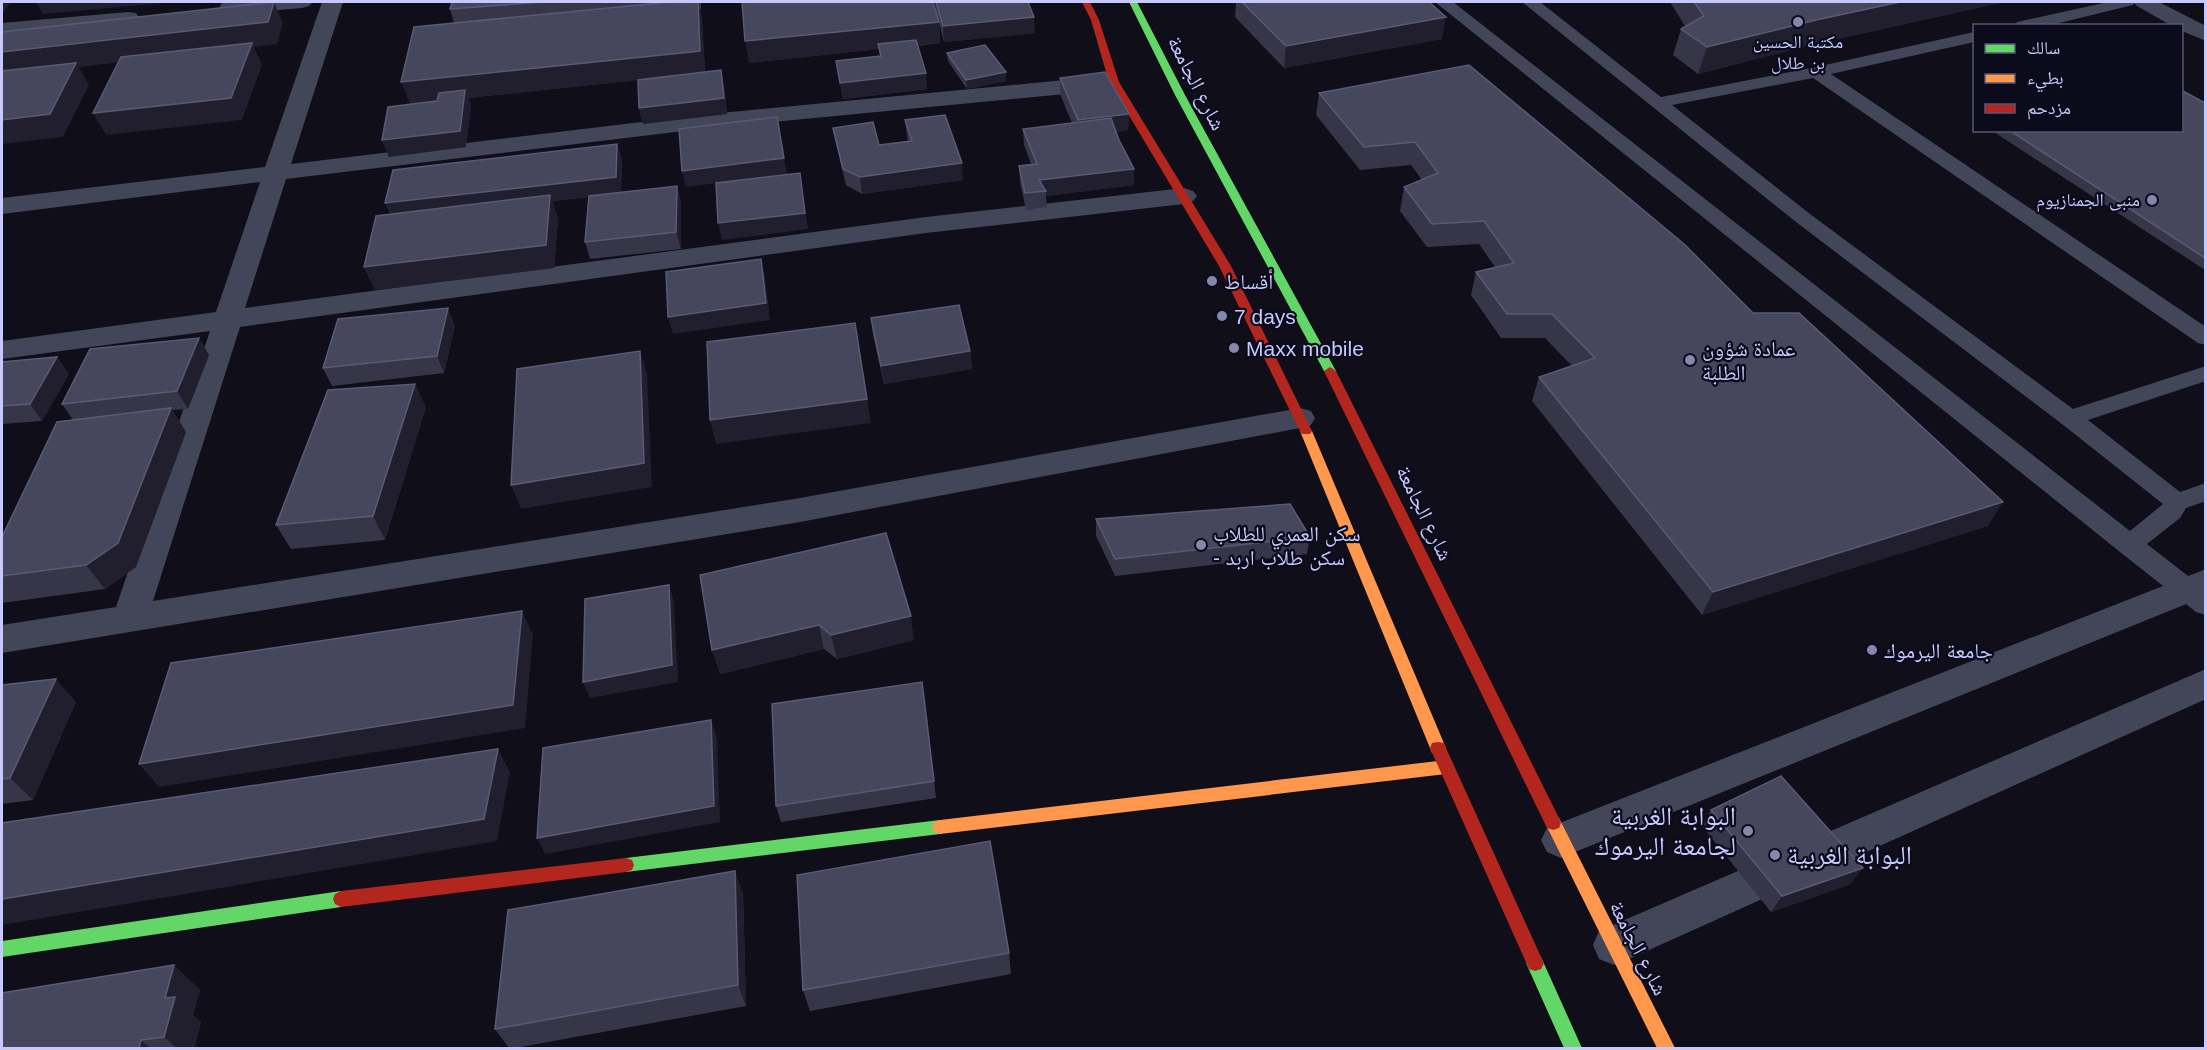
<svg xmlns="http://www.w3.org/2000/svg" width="2207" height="1050" font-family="Arial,'Noto Naskh Arabic',sans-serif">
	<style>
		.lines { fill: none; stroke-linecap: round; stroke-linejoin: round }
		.lane { fill: #434559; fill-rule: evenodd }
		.street { fill: #434559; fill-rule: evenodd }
		.fast { fill: #63d668; fill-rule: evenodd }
		.slow { fill: #ff974d; fill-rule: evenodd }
		.jam { fill: #b3261e; fill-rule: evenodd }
		.wall { fill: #373649 }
		.shaded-wall { fill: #211f2d }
		.building { fill: #46465c; stroke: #5a5a76; stroke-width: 1.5 }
		.poi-dot { fill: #8787ae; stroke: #0c0b1b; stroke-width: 2 }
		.labels { text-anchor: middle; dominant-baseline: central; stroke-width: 4.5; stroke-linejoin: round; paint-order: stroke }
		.far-poi-label { font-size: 18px; fill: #c7c8fe; stroke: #0c0b1b }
		.street-label { font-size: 21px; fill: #c7c8fe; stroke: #0c0b1b }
		.poi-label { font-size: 21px; fill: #c7c8fe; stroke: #0c0b1b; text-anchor: start }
		.near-poi-label { font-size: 26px; fill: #c7c8fe; stroke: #0c0b1b; text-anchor: end }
	</style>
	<rect width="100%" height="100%" fill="#100e18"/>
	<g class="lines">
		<path class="lane" d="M 1435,2 L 1453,2 L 2130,531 L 2163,504 L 2062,424 L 1796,222 L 1522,2 L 1540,2 L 1661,97 L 1816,67 L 1974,32 L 1974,42 L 1831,74 L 2206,327 L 2206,345 L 2198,343 L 1813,78 L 1672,105 L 1810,214 L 2073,409 L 2206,366 L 2206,381 L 2088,420 L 2180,492 L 2206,483 L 2206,501 L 2186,508 L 2180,518 L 2147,544 L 2206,590 L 2206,615 L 2196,612 L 2120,552 Z
			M 2108,2 L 2135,2 L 2133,5 L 2047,26 L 2015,26 L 2017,22 Z"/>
		<path class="street" d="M 230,2 L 313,2 L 309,6 L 302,8 L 230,14 L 222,13 L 219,8 L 222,3 Z
			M 322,2 L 343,2 L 291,164 L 700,115 L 1106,76 L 1114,78 L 1118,83 L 1114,88 L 1106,90 L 700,129 L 286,179 L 245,308 L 926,217 L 1184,188 L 1193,191 L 1197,196 L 1193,201 L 1184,204 L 926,233 L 240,327 L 153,601 L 800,498 L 1300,408 L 1311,411 L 1315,418 L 1311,425 L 1300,428 L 800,522 L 2,653 L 2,625 L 116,607 L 210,331 L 2,359 L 2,341 L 216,312 L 260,182 L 2,214 L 2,198 L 265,167 Z
			M 2133,2 L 2159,2 L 2206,26 L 2206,41 L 2182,31 L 2182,26 L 2172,26 L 2137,6 Z
			M 128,12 L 136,13 L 139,18 L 136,23 L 2,36 L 2,23 Z
			M 2206,569 L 2206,596 L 1575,852 L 1561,858 L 1547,852 L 1541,840 L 1547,828 Z
			M 2206,669 L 2206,699 L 1629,959 L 1614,965 L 1599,959 L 1593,945 L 1599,931 Z"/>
		<path class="fast" d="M 1129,2 L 1137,2 L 1185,95 L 1336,371 L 1334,374 L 1326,374 L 1324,371 L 1175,95 Z
			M 940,820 L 946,822 L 948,827 L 946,832 L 940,834 L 626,872 L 620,870 L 618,865 L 620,860 L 626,858 Z
			M 341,891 L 347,894 L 349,899 L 347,904 L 341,907 L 2,957 L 2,941 Z
			M 1535,955 L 1541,957 L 1582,1048 L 1564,1048 L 1526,963 L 1529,957 Z"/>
		<path class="slow" d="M 1306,427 L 1312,431 L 1446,748 L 1444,753 L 1438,754 L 1432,753 L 1430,748 L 1300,431 Z
			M 1446,760 L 1452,762 L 1454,767 L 1452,772 L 1446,774 L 940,834 L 934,832 L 932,827 L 934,822 L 940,820 Z
			M 1553,816 L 1559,818 L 1675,1048 L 1657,1048 L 1545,823 L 1547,818 Z"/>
		<path class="jam" d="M 1082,2 L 1090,2 L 1099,20 L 1119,82 L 1231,266 L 1312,431 L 1310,434 L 1302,434 L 1300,431 L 1219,266 L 1109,82 L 1091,20 Z
			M 1330,367 L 1336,371 L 1559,818 L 1561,823 L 1559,828 L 1553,830 L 1547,828 L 1324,371 Z
			M 1438,742 L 1444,743 L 1446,748 L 1541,957 L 1544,963 L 1541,969 L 1535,971 L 1529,969 L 1430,748 L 1432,743 Z
			M 626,858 L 632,860 L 634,865 L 632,870 L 626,872 L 341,907 L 335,904 L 333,899 L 335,894 L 341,891 Z"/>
	</g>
	<path class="wall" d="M 452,2 L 701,2 L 701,9 L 700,9 L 702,20 L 705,72 L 721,70 L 724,86 L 727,114 L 643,124 L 639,108 L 638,80 L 468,98 L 471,106 L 466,147 L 389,157 L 382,140 L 437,101 L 410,104 L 454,23 L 450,9 Z
		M 935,2 L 1028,2 L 1035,33 L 944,42 L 939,22 L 940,43 L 917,46 L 927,89 L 843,99 L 836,61 L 880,56 L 879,49 L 749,63 L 936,12 Z
		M 1236,2 L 1429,2 L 1442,39 L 1284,68 L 1235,17 Z
		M 1670,2 L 2004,2 L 1806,46 L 1698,74 L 1673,55 L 1681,29 L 1685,26 Z
		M 947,53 L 1006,81 L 967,89 L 948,61 Z
		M 1060,78 L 1129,114 L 1128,130 L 1116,132 L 1134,185 L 1046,196 L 1047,207 L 1026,210 L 1020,182 L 1019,166 L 1031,164 L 1024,145 L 1023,129 L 1072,123 L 1060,94 Z
		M 1319,93 L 1753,313 L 1988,526 L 1702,615 L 1532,401 L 1539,377 L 1572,366 L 1545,338 L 1501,338 L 1471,295 L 1476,272 L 1495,267 L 1479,244 L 1427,247 L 1400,211 L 1404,187 L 1422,180 L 1411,165 L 1360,170 L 1316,115 Z
		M 2205,103 L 2205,270 L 1991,130 L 2181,130 Z
		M 905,120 L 963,180 L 862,194 L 846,185 L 836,144 L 833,128 L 879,145 L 908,141 L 907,136 Z
		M 617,144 L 622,161 L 621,192 L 677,186 L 681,203 L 681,249 L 590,259 L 585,242 L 589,197 L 552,201 L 558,219 L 554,268 L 375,290 L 364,267 Z
		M 871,318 L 970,351 L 972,369 L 884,384 L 873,335 Z
		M 455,325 L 444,373 L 332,386 L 323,368 Z
		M 199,338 L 209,355 L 188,409 L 172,410 L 186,432 L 136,567 L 105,589 L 2,603 L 2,537 L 73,420 L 62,404 Z
		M 57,357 L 69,374 L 42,421 L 2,424 L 2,362 Z
		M 426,407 L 385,540 L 291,549 L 276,525 Z
		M 1096,519 L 1310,537 L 1307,554 L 1115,576 L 1096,536 Z
		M 700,575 L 914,640 L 837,659 L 824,649 L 720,674 Z
		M 2,685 L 76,702 L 33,800 L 2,804 Z
		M 925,698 L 936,798 L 781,822 L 776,806 Z
		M 1711,810 L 1851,884 L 1771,912 L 1702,826 Z
		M 743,893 L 746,1006 L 515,1048 L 509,1048 L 495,1029 Z
		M 1009,953 L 1011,974 L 810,1011 L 803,990 Z
		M 174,965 L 200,990 L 193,1015 L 201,1022 L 194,1048 L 2,1048 Z"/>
	<path class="shaded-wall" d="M 2,2 L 11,2 L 2,14 Z
		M 36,2 L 175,2 L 43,14 Z
		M 274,2 L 283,23 L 277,44 L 254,47 L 262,65 L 242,120 L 106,135 L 93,113 L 251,47 L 79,67 L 89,85 L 63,137 L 2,144 L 2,52 Z
		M 698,2 L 702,20 L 705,73 L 468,98 L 471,106 L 466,147 L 389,157 L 382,140 L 464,98 L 410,104 L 401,82 Z
		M 1900,2 L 2004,2 L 1806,46 L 1698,74 L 1707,47 L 1816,20 Z
		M 1034,17 L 1035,33 L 944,42 L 943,26 Z
		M 1446,17 L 1442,39 L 1284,68 L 1286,46 Z
		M 939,22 L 940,43 L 879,49 L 878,44 L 879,49 L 749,63 L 745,41 Z
		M 721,70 L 724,86 L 727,114 L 643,124 L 639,108 Z
		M 1006,72 L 1006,81 L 967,89 L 966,80 Z
		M 926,73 L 927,89 L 843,99 L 840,83 Z
		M 1129,114 L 1128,130 L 1078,137 L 1078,120 Z
		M 777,117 L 787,174 L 686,187 L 682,171 Z
		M 617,144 L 622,161 L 621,193 L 552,201 L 558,219 L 554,268 L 375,290 L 364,267 L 392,219 L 385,203 Z
		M 962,163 L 963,180 L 862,194 L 860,177 Z
		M 1134,169 L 1134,185 L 1046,196 L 1046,191 L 1039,180 Z
		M 800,173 L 808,229 L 722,240 L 718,223 Z
		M 677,186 L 681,203 L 681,249 L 676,232 Z
		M 761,259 L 765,276 L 770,320 L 673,334 L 668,317 Z
		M 448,308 L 455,325 L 444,373 L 437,356 Z
		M 855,323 L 871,423 L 716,444 L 710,420 Z
		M 199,338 L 209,355 L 188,409 L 177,391 Z
		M 640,351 L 647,374 L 652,487 L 521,509 L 511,485 Z
		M 970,351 L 972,369 L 884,384 L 881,366 Z
		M 57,357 L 69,374 L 42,421 L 30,404 Z
		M 415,384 L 426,407 L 385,540 L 373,516 Z
		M 171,408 L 186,432 L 136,567 L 105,589 L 86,565 Z
		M 2003,502 L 1988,526 L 1702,615 L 1713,592 Z
		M 669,585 L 674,602 L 678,682 L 590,698 L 583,682 Z
		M 522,611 L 533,635 L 525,728 L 159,787 L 139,764 Z
		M 911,616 L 914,640 L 837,659 L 831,635 Z
		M 819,625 L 824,649 L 720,674 L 712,650 Z
		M 56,679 L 76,702 L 33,800 L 10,778 Z
		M 922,682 L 925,698 L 936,798 L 934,781 Z
		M 711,720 L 717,737 L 720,822 L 545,854 L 537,838 Z
		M 498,749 L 510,772 L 497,841 L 2,925 L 2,899 Z
		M 1863,868 L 1851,884 L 1771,912 L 1782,896 Z
		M 735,871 L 743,893 L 746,1006 L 738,985 Z
		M 174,965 L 200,990 L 193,1015 L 201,1022 L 194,1048 L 177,1048 L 164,1037 L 165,998 Z
		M 141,1040 L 151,1048 L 139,1048 Z"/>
	<path class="building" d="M 274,2 L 268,22 L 2,52 L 2,32 Z
		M 452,2 L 542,2 L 450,9 Z
		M 670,2 L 698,2 L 700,51 L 401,82 L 414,27 Z
		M 742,2 L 933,2 L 939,22 L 745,41 Z
		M 936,2 L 1028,2 L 1034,17 L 943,26 Z
		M 1242,2 L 1429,2 L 1446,17 L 1286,46 Z
		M 1694,2 L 1900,2 L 1816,20 L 1707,47 L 1681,29 L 1704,16 Z
		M 916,40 L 926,73 L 840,83 L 836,61 L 881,56 L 878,44 Z
		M 252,43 L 231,98 L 93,113 L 121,57 Z
		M 985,45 L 1006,72 L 966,80 L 947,53 Z
		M 76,63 L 50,114 L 2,120 L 2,71 Z
		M 1469,65 L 1684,244 L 1753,313 L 1799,313 L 2003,502 L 1713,592 L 1539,377 L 1595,358 L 1552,314 L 1507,314 L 1476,272 L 1514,263 L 1484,221 L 1432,224 L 1404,187 L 1438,173 L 1415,142 L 1364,147 L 1319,93 Z
		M 721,70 L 724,98 L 639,108 L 638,80 Z
		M 1105,72 L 1129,114 L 1078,120 L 1060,78 Z
		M 465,90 L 460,131 L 382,140 L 388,107 L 437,101 L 439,93 Z
		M 2181,90 L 2205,103 L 2205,258 L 2009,130 L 2181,130 Z
		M 945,115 L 962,163 L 860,177 L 843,169 L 833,128 L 873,122 L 879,145 L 912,141 L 905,120 Z
		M 777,117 L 784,158 L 682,171 L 679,129 Z
		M 1111,118 L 1119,140 L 1134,169 L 1039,180 L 1046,191 L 1025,193 L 1019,166 L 1037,164 L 1023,129 Z
		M 617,144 L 616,177 L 385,203 L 393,170 Z
		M 800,173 L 805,213 L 718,223 L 716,183 Z
		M 677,186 L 676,232 L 585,242 L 589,196 Z
		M 550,195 L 546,245 L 364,267 L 376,216 Z
		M 761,259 L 766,303 L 668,317 L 666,272 Z
		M 959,305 L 970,351 L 881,366 L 871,318 Z
		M 448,308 L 437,356 L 323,368 L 338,319 Z
		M 855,323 L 867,399 L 710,420 L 707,342 Z
		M 199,338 L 177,391 L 62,404 L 90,349 Z
		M 640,351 L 644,463 L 511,485 L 517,369 Z
		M 57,357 L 30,404 L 2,406 L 2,362 Z
		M 415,384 L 373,516 L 276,525 L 328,390 Z
		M 171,408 L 118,543 L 86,565 L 2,576 L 2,537 L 57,422 Z
		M 1290,504 L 1310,537 L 1115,559 L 1096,519 Z
		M 886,533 L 911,616 L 831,635 L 819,625 L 712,650 L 700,575 Z
		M 669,585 L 672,665 L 583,682 L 585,599 Z
		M 522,611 L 513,705 L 139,764 L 171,663 Z
		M 56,679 L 10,778 L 2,779 L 2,685 Z
		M 922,682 L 934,781 L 776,806 L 772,704 Z
		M 711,720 L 714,806 L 537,838 L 543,748 Z
		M 498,749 L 484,819 L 2,899 L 2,823 Z
		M 1781,776 L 1863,868 L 1782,896 L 1711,810 Z
		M 990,841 L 1009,953 L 803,990 L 797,875 Z
		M 735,871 L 738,985 L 495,1029 L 508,910 Z
		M 174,965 L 165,998 L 175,997 L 164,1037 L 141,1040 L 139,1048 L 2,1048 L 2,993 Z"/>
	<g class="poi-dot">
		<circle cx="1798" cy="22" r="6"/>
		<circle cx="2152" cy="200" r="6"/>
		<circle cx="1212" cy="281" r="6"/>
		<circle cx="1222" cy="316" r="6"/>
		<circle cx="1234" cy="348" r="6"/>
		<circle cx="1690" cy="360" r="6"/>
		<circle cx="1201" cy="545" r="6"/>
		<circle cx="1872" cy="650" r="6"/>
		<circle cx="1748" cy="831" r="6"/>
		<circle cx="1775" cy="855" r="6"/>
	</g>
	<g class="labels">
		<g class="far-poi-label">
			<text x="1798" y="42">مكتبة الحسين<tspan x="1798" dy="21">بن طلال</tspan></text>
			<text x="2140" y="200" text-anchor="end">منبى الجمنازيوم</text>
		</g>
		<g class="street-label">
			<text transform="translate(1197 83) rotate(63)">شارع الجامعة</text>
			<text transform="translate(1425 513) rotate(64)">شارع الجامعة</text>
			<text transform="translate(1639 948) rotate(63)">شارع الجامعة</text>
		</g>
		<g class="poi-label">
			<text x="1224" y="281">أقساط</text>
			<text x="1234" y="316">7 days</text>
			<text x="1246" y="348">Maxx mobile</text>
			<text x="1702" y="348">عمادة شؤون<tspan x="1702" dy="24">الطلبة</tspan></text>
			<text x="1213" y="533">سكن العمري للطلاب<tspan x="1213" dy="24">- سكن طلاب اربد</tspan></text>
			<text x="1884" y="650">جامعة اليرموك</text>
		</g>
		<g class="near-poi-label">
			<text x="1736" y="816">البوابة الغربية<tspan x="1736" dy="30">لجامعة اليرموك</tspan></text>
			<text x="1787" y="855" text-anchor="start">البوابة الغربية</text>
		</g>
	</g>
	<rect width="2207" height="1050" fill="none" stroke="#c7c8fe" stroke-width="6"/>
	<rect x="1973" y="24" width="210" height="108" fill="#0c0b1b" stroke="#575776" stroke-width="1.5"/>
	<rect x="1985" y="44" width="30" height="9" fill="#63d668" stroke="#575776" stroke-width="1.5"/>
	<text x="2027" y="54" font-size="18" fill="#c7c8fe">سالك</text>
	<rect x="1985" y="74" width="30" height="9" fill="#ff974d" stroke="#575776" stroke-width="1.5"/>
	<text x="2027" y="84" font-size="18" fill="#c7c8fe">بطيء</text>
	<rect x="1985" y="104" width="30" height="9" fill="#b3261e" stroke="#575776" stroke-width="1.5"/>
	<text x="2027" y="114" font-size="18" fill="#c7c8fe">مزدحم</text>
</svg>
